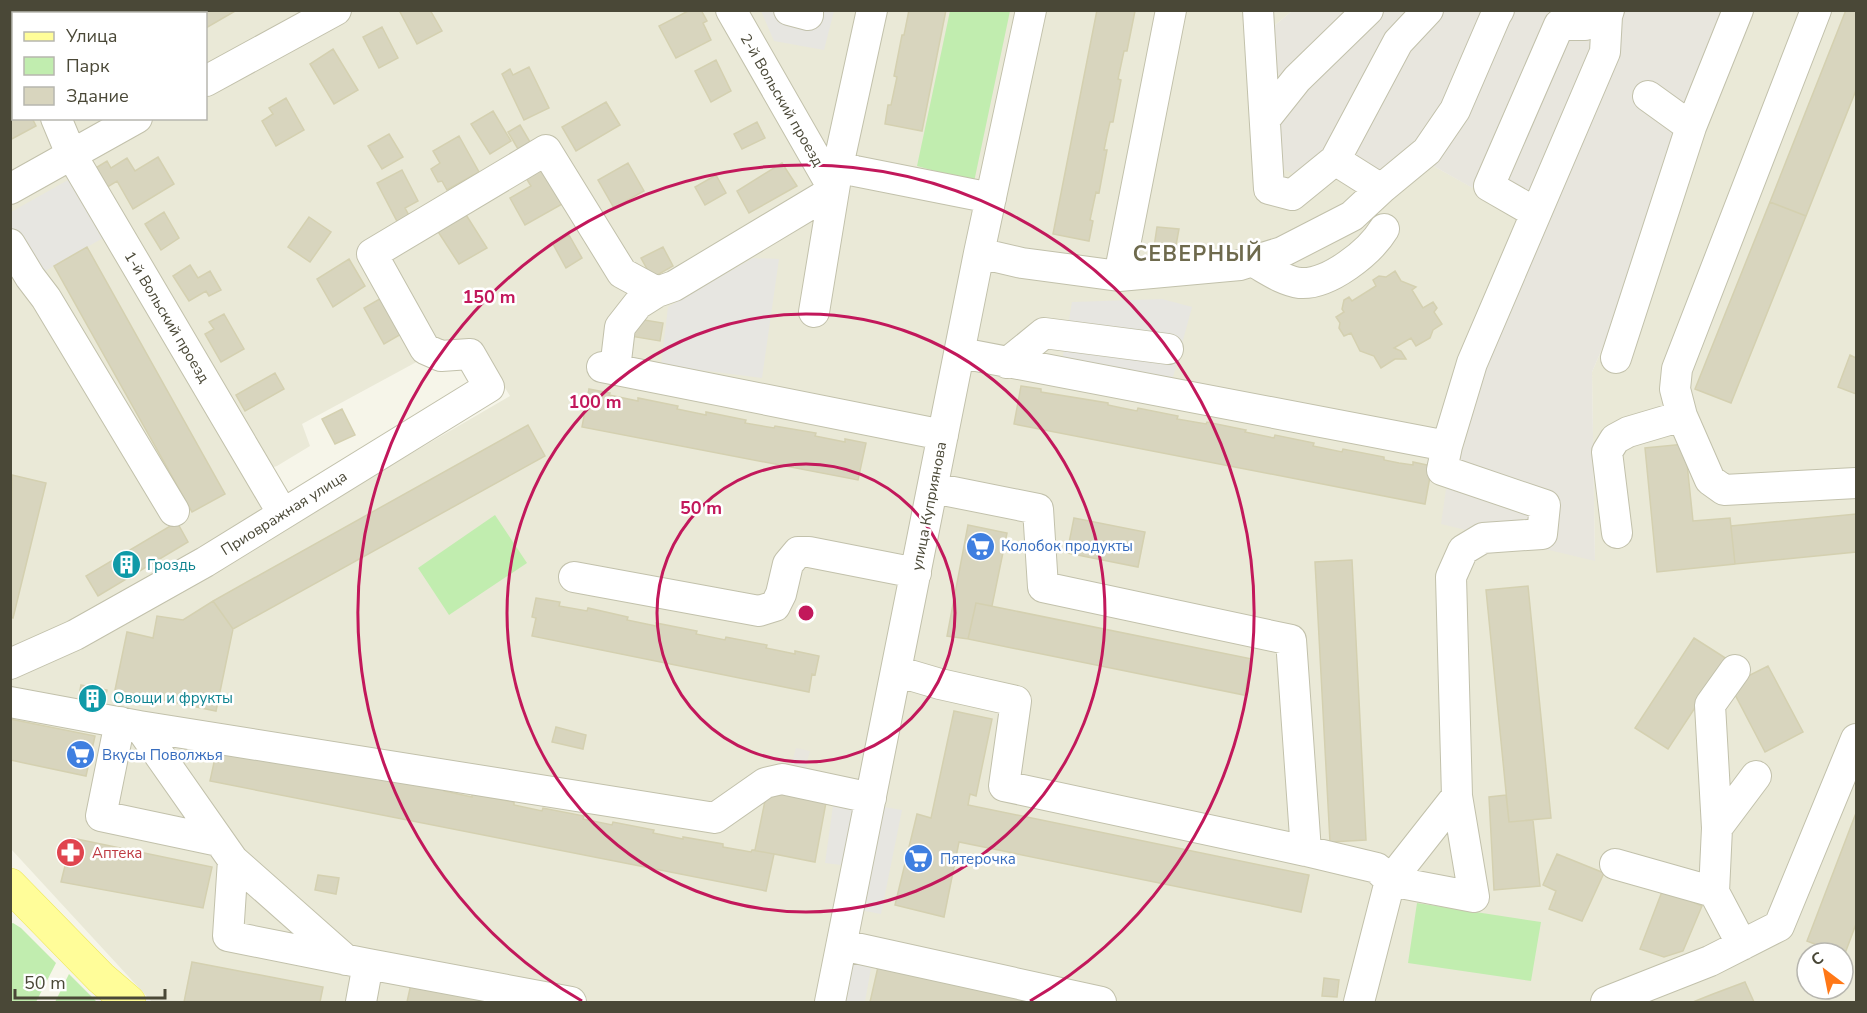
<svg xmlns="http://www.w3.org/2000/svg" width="1867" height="1013" font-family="'Nunito Sans',sans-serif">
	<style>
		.residential { fill: #eae9d7; fill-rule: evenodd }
		.industrial { fill: #e8e6de }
		.green { fill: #c1edaf }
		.parking { fill: #e7e6e1 }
		.building { fill: #d8d5be; stroke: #d4d0b0; stroke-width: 1.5 }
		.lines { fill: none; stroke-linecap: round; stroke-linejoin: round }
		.minor-casing { stroke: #c2c1ab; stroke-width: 32 }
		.major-casing { stroke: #eee95f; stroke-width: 34 }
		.minor { stroke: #fff; stroke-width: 30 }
		.major { stroke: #fffd99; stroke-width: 33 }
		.ring { fill: none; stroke: #c2185b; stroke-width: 3 }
		.labels { text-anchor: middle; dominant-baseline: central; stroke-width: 5; stroke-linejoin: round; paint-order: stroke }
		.street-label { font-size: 15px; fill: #4a4837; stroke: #fff }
		.shop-label { font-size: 15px; fill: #366cbe; stroke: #fff; text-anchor: start }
		.culture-label { font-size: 15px; fill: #0d838f; stroke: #fff; text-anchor: start }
		.health-label { font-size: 15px; fill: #be3a42; stroke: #fff; text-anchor: start }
		.district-label { font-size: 21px; font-weight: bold; letter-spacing: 1.5px; fill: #6e6a4d; stroke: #fff }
		.centre { fill: #c2185b; stroke: #fff; stroke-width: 3 }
		.ring-label { font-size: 18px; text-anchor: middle; font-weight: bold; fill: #c2185b; stroke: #fff; stroke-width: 5; stroke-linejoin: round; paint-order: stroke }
	</style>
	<rect width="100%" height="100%" fill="#f6f5e9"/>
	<path class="residential" d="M 722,10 L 819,180 L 815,193 L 670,281 L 644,281 L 551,137 L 361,250 L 422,359 L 302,424 L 310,446 L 277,466 L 267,469 L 84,157 L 153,119 L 206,118 L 206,89 L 344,11 Z
		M 10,11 L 303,11 L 206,66 L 206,14 L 14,14 L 13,25 L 11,20 Z
		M 743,11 L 1018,11 L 819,1002 L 152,1002 L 11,849 L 10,673 L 80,646 L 510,396 L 477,342 L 436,346 L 383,259 L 542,161 L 638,291 L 846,199 Z
		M 1039,11 L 1292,11 L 1269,30 L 1337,165 L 1428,163 L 1529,219 L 1595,561 L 1592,372 L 1748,11 L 1856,11 L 1856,1002 L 838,1002 ZM 1807,953 L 1843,953 L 1843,989 L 1807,989 Z
		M 10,31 L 14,36 L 14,118 L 61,119 L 70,146 L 10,179 Z
		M 68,119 L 113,119 L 82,135 L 75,131 Z
		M 70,167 L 266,509 L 70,625 L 11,653 L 11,199 Z"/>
	<path class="industrial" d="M 1292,11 L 1748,11 L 1592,372 L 1595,561 L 1441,524 L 1451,454 L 1528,219 L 1428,163 L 1385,194 L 1337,165 L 1317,184 L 1285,170 L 1263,135 L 1281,87 L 1269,30 Z
		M 796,748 L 810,751 L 804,773 L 790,769 Z"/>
	<path class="green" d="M 950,11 L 1010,11 L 974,182 L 917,166 Z
		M 495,515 L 527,563 L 449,615 L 418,568 Z
		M 1417,903 L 1541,922 L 1531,981 L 1408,963 Z
		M 13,923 L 21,928 L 56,963 L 36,1002 L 11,1002 L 10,924 Z
		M 69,974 L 97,1002 L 55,1002 Z"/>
	<path class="parking" d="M 761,11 L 834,11 L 824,50 L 774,41 Z
		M 68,180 L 103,238 L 45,271 L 33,268 L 11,232 L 11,212 Z
		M 753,258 L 779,259 L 762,378 L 661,365 L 668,307 Z
		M 1162,299 L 1192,307 L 1173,377 L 1061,367 L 1072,302 Z
		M 834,799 L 902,810 L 881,914 L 849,908 L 857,867 L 825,863 Z
		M 839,957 L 872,962 L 865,1002 L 830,1002 Z"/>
	<path class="building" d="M 157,10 L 237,10 L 206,28 L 206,14 L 151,14 Z
		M 399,10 L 430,10 L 442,31 L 417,44 Z
		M 690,10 L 701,10 L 707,21 L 703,23 L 711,40 L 676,58 L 659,26 Z
		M 909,10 L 946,10 L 922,131 L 885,124 L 888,105 L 891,105 L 897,77 L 894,76 L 902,35 L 904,35 Z
		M 1097,10 L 1135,11 L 1127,51 L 1124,51 L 1118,79 L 1121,80 L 1113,122 L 1110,122 L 1107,135 L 1104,150 L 1107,150 L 1099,193 L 1096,192 L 1090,220 L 1093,221 L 1089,241 L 1053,234 Z
		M 1846,10 L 1856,10 L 1856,90 L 1806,216 L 1770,202 Z
		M 382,27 L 398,58 L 379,68 L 363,37 Z
		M 333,49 L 358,90 L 334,104 L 310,64 Z
		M 716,60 L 731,91 L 711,102 L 695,71 Z
		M 529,67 L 549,108 L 524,120 L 502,74 L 510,69 L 513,75 Z
		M 10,79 L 14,85 L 14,118 L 32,118 L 36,126 L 10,140 Z
		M 286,98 L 304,130 L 276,146 L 262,121 L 273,114 L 269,108 Z
		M 606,102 L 620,125 L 576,151 L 562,127 Z
		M 493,111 L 511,141 L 490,154 L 471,124 Z
		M 757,122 L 765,138 L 742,149 L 734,134 Z
		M 520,125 L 530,142 L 518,149 L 508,132 Z
		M 389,134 L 403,157 L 382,169 L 368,146 Z
		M 459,136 L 479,172 L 447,190 L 442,181 L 438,182 L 431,169 L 440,163 L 433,151 Z
		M 158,157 L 174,184 L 133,209 L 117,181 L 101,191 L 89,172 L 107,161 L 111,168 L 127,158 L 135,171 Z
		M 628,163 L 644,191 L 614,208 L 598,180 Z
		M 782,163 L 797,186 L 749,213 L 737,191 Z
		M 544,168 L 564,203 L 525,225 L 510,198 L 531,186 L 526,178 Z
		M 402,170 L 418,201 L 405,208 L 412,221 L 400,227 L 377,183 Z
		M 716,175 L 726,193 L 705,205 L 695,187 Z
		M 1770,202 L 1806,216 L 1731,403 L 1695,389 Z
		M 463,210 L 487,248 L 459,264 L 435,227 Z
		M 164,212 L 179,238 L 161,250 L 145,224 Z
		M 309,217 L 331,232 L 310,262 L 288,247 Z
		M 1157,227 L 1179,229 L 1175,251 L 1154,247 Z
		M 569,235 L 582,258 L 566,268 L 553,244 Z
		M 87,247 L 225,494 L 192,512 L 54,266 Z
		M 663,247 L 673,266 L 652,278 L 641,258 Z
		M 349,259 L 365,286 L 333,307 L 317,279 Z
		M 190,265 L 198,278 L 210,271 L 221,290 L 209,296 L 206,291 L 189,301 L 173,276 Z
		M 1395,271 L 1401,281 L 1416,287 L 1412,290 L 1423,308 L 1433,302 L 1437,308 L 1434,312 L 1442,324 L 1433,330 L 1430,338 L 1416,346 L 1411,338 L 1394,348 L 1401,351 L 1406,359 L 1395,359 L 1381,368 L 1374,356 L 1360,351 L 1351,333 L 1344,336 L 1339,328 L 1340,323 L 1336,317 L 1344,312 L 1342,309 L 1344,300 L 1349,297 L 1352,301 L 1376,286 L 1373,280 L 1379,276 L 1386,277 Z
		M 383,297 L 403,333 L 384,344 L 364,308 Z
		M 224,314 L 244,349 L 221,362 L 205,334 L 214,329 L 209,322 Z
		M 632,318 L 663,323 L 660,341 L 630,336 Z
		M 1850,355 L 1856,358 L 1856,394 L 1838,387 Z
		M 275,373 L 284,389 L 245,411 L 236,395 Z
		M 1021,386 L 1041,389 L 1041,392 L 1108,403 L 1108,405 L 1122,408 L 1137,411 L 1138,408 L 1178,416 L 1177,419 L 1206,424 L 1207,422 L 1246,430 L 1245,432 L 1274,438 L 1275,435 L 1314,443 L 1313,446 L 1342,452 L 1343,449 L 1384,457 L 1384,460 L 1399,463 L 1413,465 L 1413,462 L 1432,466 L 1425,504 L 1014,424 Z
		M 589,389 L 610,393 L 609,395 L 638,401 L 638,398 L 678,406 L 677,409 L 706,415 L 706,412 L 746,420 L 745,423 L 774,428 L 775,426 L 816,433 L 815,436 L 845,442 L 845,439 L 866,443 L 858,480 L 582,427 Z
		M 342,409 L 355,435 L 335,444 L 322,419 Z
		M 528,425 L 545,456 L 233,629 L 213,601 Z
		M 1685,444 L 1693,521 L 1730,518 L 1735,564 L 1657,572 L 1645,448 Z
		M 12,475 L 46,483 L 13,618 L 10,617 Z
		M 1856,514 L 1856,552 L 1735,564 L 1731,526 Z
		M 1074,518 L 1145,532 L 1138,567 L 1067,553 Z
		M 177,522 L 188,542 L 98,596 L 86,576 Z
		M 968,525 L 1007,533 L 992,606 L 976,603 L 968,639 L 947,636 Z
		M 1352,560 L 1366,840 L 1330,842 L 1315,562 Z
		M 1528,586 L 1551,818 L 1509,822 L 1486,590 Z
		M 536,598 L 560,602 L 559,606 L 587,611 L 588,608 L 628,617 L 627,620 L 656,626 L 656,623 L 697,631 L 696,634 L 725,640 L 726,637 L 767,645 L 766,648 L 795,654 L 795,651 L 819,656 L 815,675 L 812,674 L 809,692 L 532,636 L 536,618 L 532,617 Z
		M 213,601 L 233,629 L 216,711 L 115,690 L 127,632 L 153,638 L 157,616 L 183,620 Z
		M 976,603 L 1252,659 L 1244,695 L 968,639 Z
		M 1694,638 L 1727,659 L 1668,749 L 1635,728 Z
		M 1768,666 L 1803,732 L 1765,752 L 1730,685 Z
		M 81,685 L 107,690 L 103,707 L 78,701 Z
		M 954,711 L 992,719 L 976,796 L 970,794 L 968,805 L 1309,875 L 1301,912 L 959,842 L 944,917 L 895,905 L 917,814 L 931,818 Z
		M 10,719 L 95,736 L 86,776 L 10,760 Z
		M 556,727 L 586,735 L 583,749 L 552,742 Z
		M 218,744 L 444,788 L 444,791 L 472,797 L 472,794 L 514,802 L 514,805 L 542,811 L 543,808 L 584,816 L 583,819 L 612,825 L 613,822 L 654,830 L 653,833 L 683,839 L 683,837 L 723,844 L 723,847 L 751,852 L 752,850 L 774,854 L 766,891 L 210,781 Z
		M 218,744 L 444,788 L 444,791 L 472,797 L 472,794 L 514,802 L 514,805 L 542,811 L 543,808 L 584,816 L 583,819 L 612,825 L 613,822 L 654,830 L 653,833 L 683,839 L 683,837 L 723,844 L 723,847 L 751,852 L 752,850 L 755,850 L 768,786 L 827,797 L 815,862 L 774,854 L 766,891 L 210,781 Z
		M 1506,795 L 1509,822 L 1533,820 L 1540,886 L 1494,890 L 1489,797 Z
		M 1856,813 L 1856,924 L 1844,956 L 1843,953 L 1838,953 L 1807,941 Z
		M 72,838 L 212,867 L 203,908 L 61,882 Z
		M 1557,854 L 1604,873 L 1582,921 L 1549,909 L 1556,891 L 1543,885 Z
		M 318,875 L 339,878 L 336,894 L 315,890 Z
		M 1663,889 L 1702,906 L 1683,951 L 1664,957 L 1640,949 Z
		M 192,962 L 323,987 L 320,1002 L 184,1002 Z
		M 878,967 L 1049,1002 L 870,1002 Z
		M 1324,978 L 1339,980 L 1337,997 L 1322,996 Z
		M 1745,982 L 1754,1002 L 1693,1002 L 1713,994 Z
		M 411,984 L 502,1002 L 407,1002 Z"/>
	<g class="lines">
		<defs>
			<path id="minor" d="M 789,10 L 808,15 L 808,10
				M 872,10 L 838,166 L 855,171 L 991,198
				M 1258,10 L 1269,189 L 1292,195 L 1335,160
				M 1816,10 L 1677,369 L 1675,389 L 1682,416 L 1710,480 L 1724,490 L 1856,483
				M 10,40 L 14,45
				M 206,81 L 336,10
				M 56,118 L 71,154 L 283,514
				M 1266,118 L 1297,79 L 1368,10
				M 1691,127 L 1738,10
				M 10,189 L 137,118
				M 1381,189 L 1427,151 L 1455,110 L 1496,15 L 1499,10
				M 1536,213 L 1489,186 L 1559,25 L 1585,25 L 1607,16
				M 10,244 L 30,277 L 46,298 L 174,511
				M 979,253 L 1022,263 L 1119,276 L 1171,10
				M 1252,261 C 1267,269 1283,281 1300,283 C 1329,285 1370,252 1384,229
				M 1119,276 L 1240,265 L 1282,252 L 1352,216 L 1381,189 L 1335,160 L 1398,42 L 1428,10
				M 814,312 L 836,178
				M 961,353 L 1447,446 L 1442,470 L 1545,505 L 1542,534 L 1483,538 L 1463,550 L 1451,577 L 1457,796 L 1474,897 L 1390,881 L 1359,1002
				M 1616,358 L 1691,127 L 1648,96
				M 1007,363 L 1044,333 L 1168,349
				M 602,367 L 943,435
				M 615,369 L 620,327 L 638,304 L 657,292
				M 1447,446 L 1472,363 L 1605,52 L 1607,16 L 1609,10
				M 933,488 L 1038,509 L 1043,587 L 1291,640 L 1306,851
				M 1617,533 L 1607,452 L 1615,439 L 1628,432 L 1682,416
				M 574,577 L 759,611 L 775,606 L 781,594 L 788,564 L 798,552 L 809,552 L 916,573
				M 10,664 L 75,635 L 205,562 L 489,387 L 470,354 L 441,356 L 425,349 L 372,254 L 546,150 L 622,273 L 657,292 L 674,286 L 834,190 L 731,10
				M 896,671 L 940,684 L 1016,701 L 1004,786 L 1306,851 L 1377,868 L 1390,881 L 1457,796
				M 10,702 L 139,726 L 233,860 L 346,960
				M 120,722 L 101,816 L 219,841
				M 139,726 L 715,818 L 765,783 L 782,779 L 871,798
				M 1717,828 L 1710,705 L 1735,670
				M 233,860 L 228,936 L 368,964 L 571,1002
				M 1615,864 L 1714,892 L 1742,945
				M 1714,892 L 1717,828 L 1756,776
				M 842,945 L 1101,1002
				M 361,1002 L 368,964
				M 830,1002 L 979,253 L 1031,10
				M 1606,1002 L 1710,961 L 1779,926 L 1856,739"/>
			<path id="major" d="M 10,885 L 101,978 L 129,1002"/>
		</defs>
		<use href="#minor" class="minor-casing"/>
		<use href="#major" class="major-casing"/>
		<use href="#minor" class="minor"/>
		<use href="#major" class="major"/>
	</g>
	<g class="ring">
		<circle cx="806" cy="613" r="149"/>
		<circle cx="806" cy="613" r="299"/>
		<path d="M582 1001A448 448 0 1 1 1030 1001"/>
	</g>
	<defs>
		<symbol id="supermarket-disc" viewBox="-11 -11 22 22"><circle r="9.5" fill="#3f7fe0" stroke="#fff"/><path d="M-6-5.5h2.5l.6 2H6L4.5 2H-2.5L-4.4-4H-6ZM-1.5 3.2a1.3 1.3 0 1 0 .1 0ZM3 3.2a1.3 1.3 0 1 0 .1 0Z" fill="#fff"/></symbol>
		<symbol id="building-disc" viewBox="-11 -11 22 22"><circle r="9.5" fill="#0f9aa8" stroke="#fff"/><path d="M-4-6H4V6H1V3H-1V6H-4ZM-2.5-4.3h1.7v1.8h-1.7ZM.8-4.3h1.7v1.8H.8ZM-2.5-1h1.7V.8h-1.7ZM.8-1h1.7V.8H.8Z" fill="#fff"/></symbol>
		<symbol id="pharmacy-disc" viewBox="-11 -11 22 22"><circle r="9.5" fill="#e0444e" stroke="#fff"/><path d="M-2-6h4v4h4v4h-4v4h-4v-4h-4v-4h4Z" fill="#fff"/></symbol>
	</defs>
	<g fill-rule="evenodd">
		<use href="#supermarket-disc" x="964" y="530" width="33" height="33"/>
		<use href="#building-disc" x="110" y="548" width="33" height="33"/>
		<use href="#building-disc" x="76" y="682" width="33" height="33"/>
		<use href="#supermarket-disc" x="64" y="738" width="33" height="33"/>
		<use href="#pharmacy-disc" x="54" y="836" width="33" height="33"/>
		<use href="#supermarket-disc" x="902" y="842" width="33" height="33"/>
	</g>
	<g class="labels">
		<g class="street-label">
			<text transform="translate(782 100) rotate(60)">2-й Вольский проезд</text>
			<text transform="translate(167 317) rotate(59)">1-й Вольский проезд</text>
			<text transform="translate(929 506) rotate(-79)">улица Куприянова</text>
			<text transform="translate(284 513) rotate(-32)">Приовражная улица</text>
		</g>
		<g class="shop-label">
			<text x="1001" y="546">Колобок продукты</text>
			<text x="102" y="755">Вкусы Поволжья</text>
			<text x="940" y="859">Пятерочка</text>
		</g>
		<g class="culture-label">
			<text x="147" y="565">Гроздь</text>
			<text x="113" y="698">Овощи и фрукты</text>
		</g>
		<g class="health-label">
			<text x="92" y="853">Аптека</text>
		</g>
		<g class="district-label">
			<text x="1198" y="254">СЕВЕРНЫЙ</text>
		</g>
	</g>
	<circle cx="806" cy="613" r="9" class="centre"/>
	<g class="ring-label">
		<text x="489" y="303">150 m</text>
		<text x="595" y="408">100 m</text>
		<text x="701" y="514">50 m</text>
	</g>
	<rect width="1867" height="1013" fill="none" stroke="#4a4837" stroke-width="24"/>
	<rect x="12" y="12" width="195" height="108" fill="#ffffff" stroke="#b7b6af" stroke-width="1.5"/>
	<rect x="24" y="32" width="30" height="9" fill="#fffd99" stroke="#b7b6af" stroke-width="1.5"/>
	<text x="66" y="42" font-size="18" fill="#4a4837">Улица</text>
	<rect x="24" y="57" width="30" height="18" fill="#c1edaf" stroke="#b7b6af" stroke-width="1.5"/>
	<text x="66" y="72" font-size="18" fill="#4a4837">Парк</text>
	<rect x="24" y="87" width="30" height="18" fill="#d8d5be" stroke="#b7b6af" stroke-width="1.5"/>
	<text x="66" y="102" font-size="18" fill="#4a4837">Здание</text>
	<g transform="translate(1825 971) rotate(328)"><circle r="28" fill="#ffffff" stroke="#b7b6af" stroke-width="1.5"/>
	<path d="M0-4.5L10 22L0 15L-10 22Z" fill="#ff7817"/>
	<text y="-9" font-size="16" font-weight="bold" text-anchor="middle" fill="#4a4837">С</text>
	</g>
	<path d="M15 989v9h150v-9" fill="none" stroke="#4a4837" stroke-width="3"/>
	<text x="24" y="989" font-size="18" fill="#4a4837" stroke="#ffffff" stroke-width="4.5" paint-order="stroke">50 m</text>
</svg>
